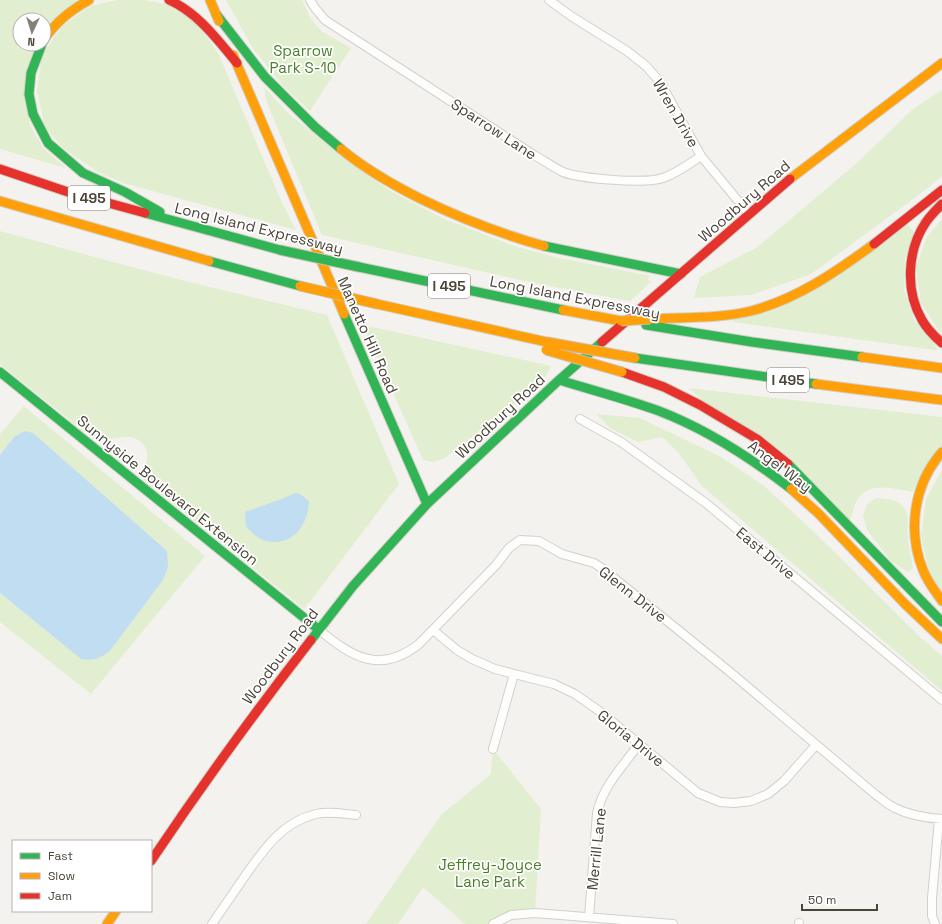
<svg xmlns="http://www.w3.org/2000/svg" width="942" height="924" font-family="'Space Grotesk',sans-serif">
	<style>
		.green { fill: #e1eecf }
		.water { fill: #c0ddf1 }
		.lines { fill: none; stroke-linecap: round; stroke-linejoin: round }
		.street-casing { stroke: #d2d0cb; stroke-width: 10 }
		.fast-casing { stroke: #d3cfc5; stroke-width: 11 }
		.slow-casing { stroke: #d3cfc5; stroke-width: 11 }
		.jam-casing { stroke: #d3cfc5; stroke-width: 11 }
		.street { stroke: #fdfdfc; stroke-width: 8 }
		.fast { stroke: #30b455; stroke-width: 9 }
		.slow { stroke: #ff9f0a; stroke-width: 9 }
		.jam { stroke: #e5322d; stroke-width: 9 }
		.fast-bridge-casing { stroke: #ccbfa9; stroke-width: 11; stroke-linecap: butt }
		.slow-bridge-casing { stroke: #ccbfa9; stroke-width: 11; stroke-linecap: butt }
		.fast-bridge { stroke: #30b455; stroke-width: 9 }
		.slow-bridge { stroke: #ff9f0a; stroke-width: 9 }
		.labels { text-anchor: middle; dominant-baseline: central; stroke-width: 3.5; stroke-linejoin: round; paint-order: stroke }
		.shield { fill: #fff; stroke: #817c74; stroke-width: 1 }
		.shield-label { font-size: 14px; font-weight: bold; fill: #4b4439 }
		.park-label { font-size: 15px; fill: #4a7f2a; stroke: #fff }
		.street-label { font-size: 15px; fill: #4b4439; stroke: #fff }
	</style>
	<rect width="100%" height="100%" fill="#f4f2ee"/>
	<path class="green" d="M 0,0 L 79,0 L 44,31 L 44,20 L 20,20 L 20,44 L 36,44 L 24,98 L 30,125 L 43,148 L 66,168 L 0,149 Z
		M 118,0 L 143,0 L 165,4 L 197,23 L 218,53 L 279,196 L 296,230 L 123,183 L 98,172 L 64,149 L 45,127 L 37,91 L 42,55 L 62,26 L 90,6 Z
		M 226,0 L 302,0 L 311,19 L 321,31 L 351,48 L 310,111 L 283,86 L 252,47 Z
		M 264,87 L 289,114 L 347,161 L 389,190 L 442,218 L 514,246 L 559,258 L 646,275 L 650,276 L 648,279 L 649,281 L 652,281 L 630,301 L 533,283 L 322,235 L 267,103 Z
		M 942,90 L 942,176 L 924,191 L 811,274 L 751,295 L 694,298 L 700,277 L 756,248 L 857,163 L 913,109 Z
		M 942,219 L 942,332 L 939,331 L 921,303 L 916,268 L 926,238 Z
		M 907,224 L 915,233 L 905,258 L 904,290 L 914,320 L 938,349 L 935,350 L 733,322 L 733,319 L 776,309 Z
		M 0,231 L 98,258 L 193,283 L 327,315 L 399,484 L 309,603 L 307,603 L 306,607 L 303,608 L 145,481 C 140,469 153,458 144,445 C 130,427 108,446 91,437 L 0,364 Z
		M 363,325 L 547,365 L 551,366 L 544,380 L 445,458 L 433,462 L 423,460 Z
		M 688,388 L 942,417 L 942,447 L 912,492 C 894,489 867,480 856,502 C 854,507 852,514 850,520 Z
		M 24,406 L 205,556 L 91,694 L 0,622 L 0,593 L 81,659 L 24,431 L 14,437 L 0,455 L 0,434 Z
		M 596,414 L 640,418 L 721,457 L 763,485 L 812,530 L 921,638 L 942,656 L 942,691 L 702,486 L 678,452 L 662,437 L 638,442 L 610,428 Z
		M 942,470 L 942,591 L 931,579 L 921,537 L 926,499 Z
		M 876,498 C 893,499 908,501 908,522 C 908,527 907,532 908,538 C 909,548 911,558 913,568 L 908,572 L 892,562 L 867,530 L 863,516 L 867,504 Z
		M 493,749 L 541,809 L 535,913 L 522,914 L 493,924 L 465,924 L 423,887 L 420,892 L 398,924 L 366,924 L 441,815 L 491,774 Z"/>
	<path class="water" d="M 24,431 L 33,433 L 167,551 L 168,567 L 163,580 L 109,652 C 98,659 94,661 81,659 L 0,593 L 0,455 L 14,437 Z
		M 295,493 L 300,494 L 309,501 C 308,526 292,547 266,541 C 259,540 251,531 246,527 L 245,512 L 282,499 Z"/>
	<g class="lines">
		<defs>
			<path id="street" d="M 310,0 L 315,8 L 325,20 L 534,155 C 543,160 553,167 563,172 C 581,179 646,184 663,178 C 677,173 689,164 701,156
				M 549,0 L 571,16 L 627,51 L 646,66 L 660,82 L 701,156 L 749,214
				M 580,419 L 621,442 L 707,504 L 942,700
				M 318,629 C 352,657 380,675 419,644 L 496,565 L 509,548 L 520,540 L 539,541 L 562,554 L 594,563 L 603,569 L 730,672 L 876,795 C 882,799 888,805 895,808 C 909,815 927,818 942,819
				M 433,630 L 457,650 L 472,659 L 495,669 L 554,684 L 575,694 L 602,713 L 698,793 L 720,802 L 734,803 L 751,801 L 768,794 L 784,781 L 816,745
				M 493,749 L 514,674
				M 589,917 L 597,813 C 603,786 623,766 639,744
				M 212,924 C 223,908 234,892 245,876 C 264,849 282,822 316,814 C 329,811 344,814 356,815
				M 493,924 L 511,915 L 535,913 L 673,924
				M 799,924 L 799,923
				M 935,924 L 932,916 L 932,898 L 939,819"/>
			<path id="fast" d="M 216,14 L 265,77 L 315,127 L 341,149
				M 42,44 L 31,73 L 29,94 L 33,114 L 48,143 L 83,173 L 125,192 L 160,212
				M 145,213 L 280,250
				M 544,246 L 681,274
				M 209,261 L 300,286
				M 359,267 L 563,310
				M 344,314 L 427,504
				M 646,325 L 752,342 L 862,357
				M 635,358 L 816,384
				M 0,372 L 318,629
				M 559,380 C 592,390 626,399 659,411 C 706,429 751,458 791,489
				M 788,464 L 942,622
				M 311,640 L 353,586 L 427,504 L 559,380 L 602,342"/>
			<path id="slow" d="M 210,0 L 219,21
				M 44,40 C 55,22 71,10 89,0
				M 233,55 L 344,314
				M 341,149 C 365,169 393,185 421,199 C 462,219 501,234 544,246
				M 790,179 L 942,63
				M 0,201 L 209,261
				M 377,304 L 547,342
				M 563,310 L 621,321
				M 650,319 C 683,317 718,319 751,311 C 797,299 836,272 874,244
				M 862,357 L 942,368
				M 816,384 L 942,400
				M 942,452 C 914,484 907,530 923,570 C 927,581 935,591 942,601
				M 791,489 L 818,513 L 905,604 L 942,639
				M 107,924 L 116,911"/>
			<path id="jam" d="M 169,0 C 198,13 217,39 237,63
				M 0,169 L 68,192 L 145,213
				M 942,204 C 936,210 930,216 926,222 C 907,250 905,291 922,320 C 927,329 934,336 942,343
				M 874,244 L 942,190
				M 602,342 L 790,179
				M 622,372 L 664,387 L 700,405 L 757,439 L 788,464
				M 151,861 C 202,785 255,712 311,640"/>
		</defs>
		<use href="#street" class="street-casing"/>
		<use href="#fast" class="fast-casing"/>
		<use href="#slow" class="slow-casing"/>
		<use href="#jam" class="jam-casing"/>
		<use href="#street" class="street"/>
		<use href="#fast" class="fast"/>
		<use href="#slow" class="slow"/>
		<use href="#jam" class="jam"/>
		<defs>
			<path id="fast-bridge" d="M 280,250 L 359,267"/>
			<path id="slow-bridge" d="M 300,286 L 377,304
				M 621,321 L 650,319
				M 547,342 L 635,358
				M 546,350 L 622,372"/>
		</defs>
		<use href="#fast-bridge" class="fast-bridge-casing"/>
		<use href="#slow-bridge" class="slow-bridge-casing"/>
		<use href="#fast-bridge" class="fast-bridge"/>
		<use href="#slow-bridge" class="slow-bridge"/>
	</g>
	<g class="labels">
		<g class="shield">
			<rect x="68" y="186" width="42" height="24" rx="3"/>
			<rect x="428" y="274" width="42" height="24" rx="3"/>
			<rect x="767" y="368" width="42" height="24" rx="3"/>
		</g>
		<g class="shield-label">
			<text x="89" y="198">I 495</text>
			<text x="449" y="286">I 495</text>
			<text x="788" y="380">I 495</text>
		</g>
		<g class="park-label">
			<text x="303" y="50">Sparrow<tspan x="303" dy="17">Park S-10</tspan></text>
			<text x="490" y="864">Jeffrey-Joyce<tspan x="490" dy="17">Lane Park</tspan></text>
		</g>
		<g class="street-label">
			<text transform="translate(676 113) rotate(60)">Wren Drive</text>
			<text transform="translate(494 129) rotate(33)">Sparrow Lane</text>
			<text transform="translate(744 201) rotate(-41)">Woodbury Road</text>
			<text transform="translate(259 228) rotate(14)">Long Island Expressway</text>
			<text transform="translate(575 297) rotate(11)">Long Island Expressway</text>
			<text transform="translate(368 335) rotate(66)">Manetto Hill Road</text>
			<text transform="translate(500 416) rotate(-43)">Woodbury Road</text>
			<text transform="translate(780 466) rotate(37)">Angel Way</text>
			<text transform="translate(168 490) rotate(39)">Sunnyside Boulevard Extension</text>
			<text transform="translate(766 553) rotate(40)">East Drive</text>
			<text transform="translate(633 594) rotate(38)">Glenn Drive</text>
			<text transform="translate(280 656) rotate(-53)">Woodbury Road</text>
			<text transform="translate(631 738) rotate(39)">Gloria Drive</text>
			<text transform="translate(596 849) rotate(-84)">Merrill Lane</text>
		</g>
	</g>
	<rect x="12" y="840" width="140" height="72" fill="#ffffff" stroke="#b7b4b0"/>
	<rect x="20" y="853" width="20" height="6" fill="#30b455" stroke="#b7b4b0"/>
	<text x="48" y="860" font-size="12" fill="#4b4439">Fast</text>
	<rect x="20" y="873" width="20" height="6" fill="#ff9f0a" stroke="#b7b4b0"/>
	<text x="48" y="880" font-size="12" fill="#4b4439">Slow</text>
	<rect x="20" y="893" width="20" height="6" fill="#e5322d" stroke="#b7b4b0"/>
	<text x="48" y="900" font-size="12" fill="#4b4439">Jam</text>
	<g transform="translate(32 32) rotate(184)"><circle r="19" fill="#ffffff" stroke="#b7b4b0"/>
	<path d="M0-3L7 15L0 10L-7 15Z" fill="#868178"/>
	<text y="-6" font-size="11" font-weight="bold" text-anchor="middle" fill="#4b4439">N</text>
	</g>
	<path d="M802 904v6h75v-6" fill="none" stroke="#4b4439" stroke-width="2"/>
	<text x="808" y="904" font-size="12" fill="#4b4439" stroke="#ffffff" stroke-width="3" paint-order="stroke">50 m</text>
</svg>
